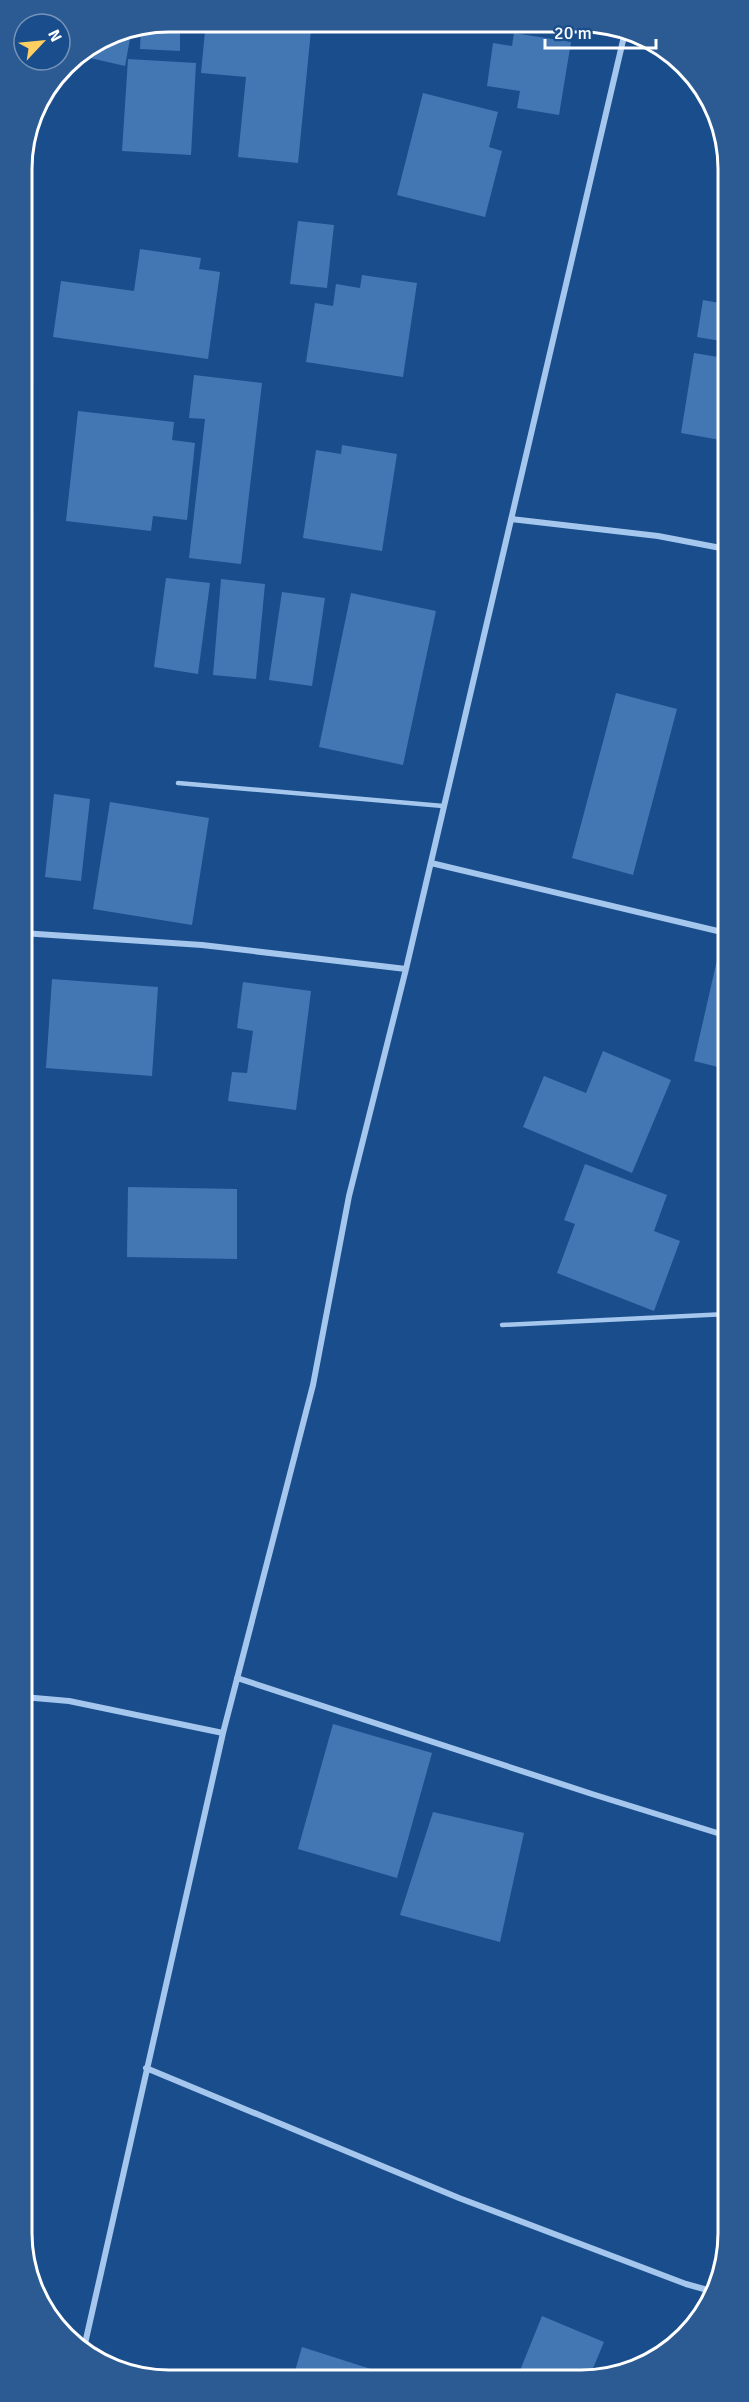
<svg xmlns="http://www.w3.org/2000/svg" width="749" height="2402" font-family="Signika,sans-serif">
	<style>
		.building { fill: #4377b4 }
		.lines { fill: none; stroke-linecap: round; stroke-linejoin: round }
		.lane { stroke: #a5c7ed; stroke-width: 4.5 }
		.street { stroke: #a5c7ed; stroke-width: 6 }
		.rim { fill: none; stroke: #fff; stroke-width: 3 }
	</style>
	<rect width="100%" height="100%" fill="#1a4d8b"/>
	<path class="building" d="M 169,21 L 180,21 L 180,51 L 140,49 L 141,26 Z
		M 206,21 L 311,30 L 298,163 L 238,157 L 246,77 L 201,73 Z
		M 132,28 L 125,66 L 77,55 L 112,32 Z
		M 514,33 L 571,42 L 559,115 L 517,108 L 520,91 L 487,86 L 493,43 L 512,46 Z
		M 128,59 L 196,63 L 191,155 L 122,151 Z
		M 423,93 L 498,112 L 489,147 L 502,151 L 485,217 L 397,195 Z
		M 298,221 L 334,225 L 327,288 L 290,284 Z
		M 140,249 L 201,258 L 199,269 L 220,272 L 208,359 L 53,337 L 61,281 L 134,291 Z
		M 362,275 L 417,283 L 403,377 L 306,362 L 315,303 L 333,306 L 336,284 L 360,288 Z
		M 703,300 L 725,304 L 726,441 L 681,433 L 694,353 L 718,357 L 721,341 L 697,337 Z
		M 194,375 L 262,383 L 241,564 L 189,558 L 205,419 L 189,418 Z
		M 78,411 L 174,422 L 172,440 L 195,443 L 187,520 L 153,516 L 151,531 L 66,521 Z
		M 342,445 L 397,454 L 382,551 L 303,538 L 316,450 L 341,454 Z
		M 166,578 L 210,583 L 198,674 L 154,667 Z
		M 221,579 L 265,584 L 256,679 L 213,675 Z
		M 282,592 L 325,598 L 312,686 L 269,680 Z
		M 351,593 L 436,611 L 403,765 L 319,747 Z
		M 616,693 L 677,709 L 633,875 L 572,858 Z
		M 54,794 L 90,799 L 81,881 L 45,877 Z
		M 110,802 L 209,818 L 192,925 L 93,909 Z
		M 717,960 L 726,962 L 726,1069 L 694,1061 Z
		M 52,979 L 158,987 L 152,1076 L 46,1068 Z
		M 243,982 L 311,991 L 296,1110 L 228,1101 L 232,1072 L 247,1073 L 253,1031 L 237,1028 Z
		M 603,1051 L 671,1080 L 632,1173 L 523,1127 L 544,1076 L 586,1093 Z
		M 585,1164 L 667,1195 L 654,1231 L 680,1241 L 654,1311 L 557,1273 L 575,1224 L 564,1220 Z
		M 128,1187 L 237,1189 L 237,1259 L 127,1257 Z
		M 333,1724 L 432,1753 L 397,1878 L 298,1849 Z
		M 433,1812 L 524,1833 L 500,1942 L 400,1915 Z
		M 542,2316 L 604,2342 L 589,2378 L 517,2378 Z
		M 302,2347 L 399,2378 L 293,2378 Z"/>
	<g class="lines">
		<path class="lane" d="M 178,783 L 443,806
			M 502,1325 L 727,1314"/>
		<path class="street" d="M 511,519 L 658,536 L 726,549
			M 431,863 L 726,933
			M 22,933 L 202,945 L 406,969
			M 237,1678 L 592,1794 L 727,1836
			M 23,1697 L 69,1701 L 223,1733
			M 146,2068 L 459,2198 L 686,2284 L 715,2292
			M 84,2348 L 223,1733 L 313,1385 L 349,1196 L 406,969 L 625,32"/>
	</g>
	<path d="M0 0H749V2402H0ZM169 32H581A137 137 0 0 1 718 169V2233A137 137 0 0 1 581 2370H169A137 137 0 0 1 32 2233V169A137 137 0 0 1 169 32Z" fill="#2c5b94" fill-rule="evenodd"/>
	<path class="rim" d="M169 32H581A137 137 0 0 1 718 169V2233A137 137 0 0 1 581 2370H169A137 137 0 0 1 32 2233V169A137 137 0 0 1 169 32Z"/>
	<g transform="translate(42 42) rotate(64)"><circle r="28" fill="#1a4d8b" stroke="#7694b9" stroke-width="1.5"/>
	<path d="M0-4.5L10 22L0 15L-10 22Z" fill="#ffd061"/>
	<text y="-9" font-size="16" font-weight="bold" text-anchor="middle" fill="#ffffff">N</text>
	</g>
	<path d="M545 39v9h111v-9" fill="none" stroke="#ffffff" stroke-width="3"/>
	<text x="554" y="39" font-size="18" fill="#ffffff" stroke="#1a4d8b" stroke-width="4.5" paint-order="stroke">20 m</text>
</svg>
